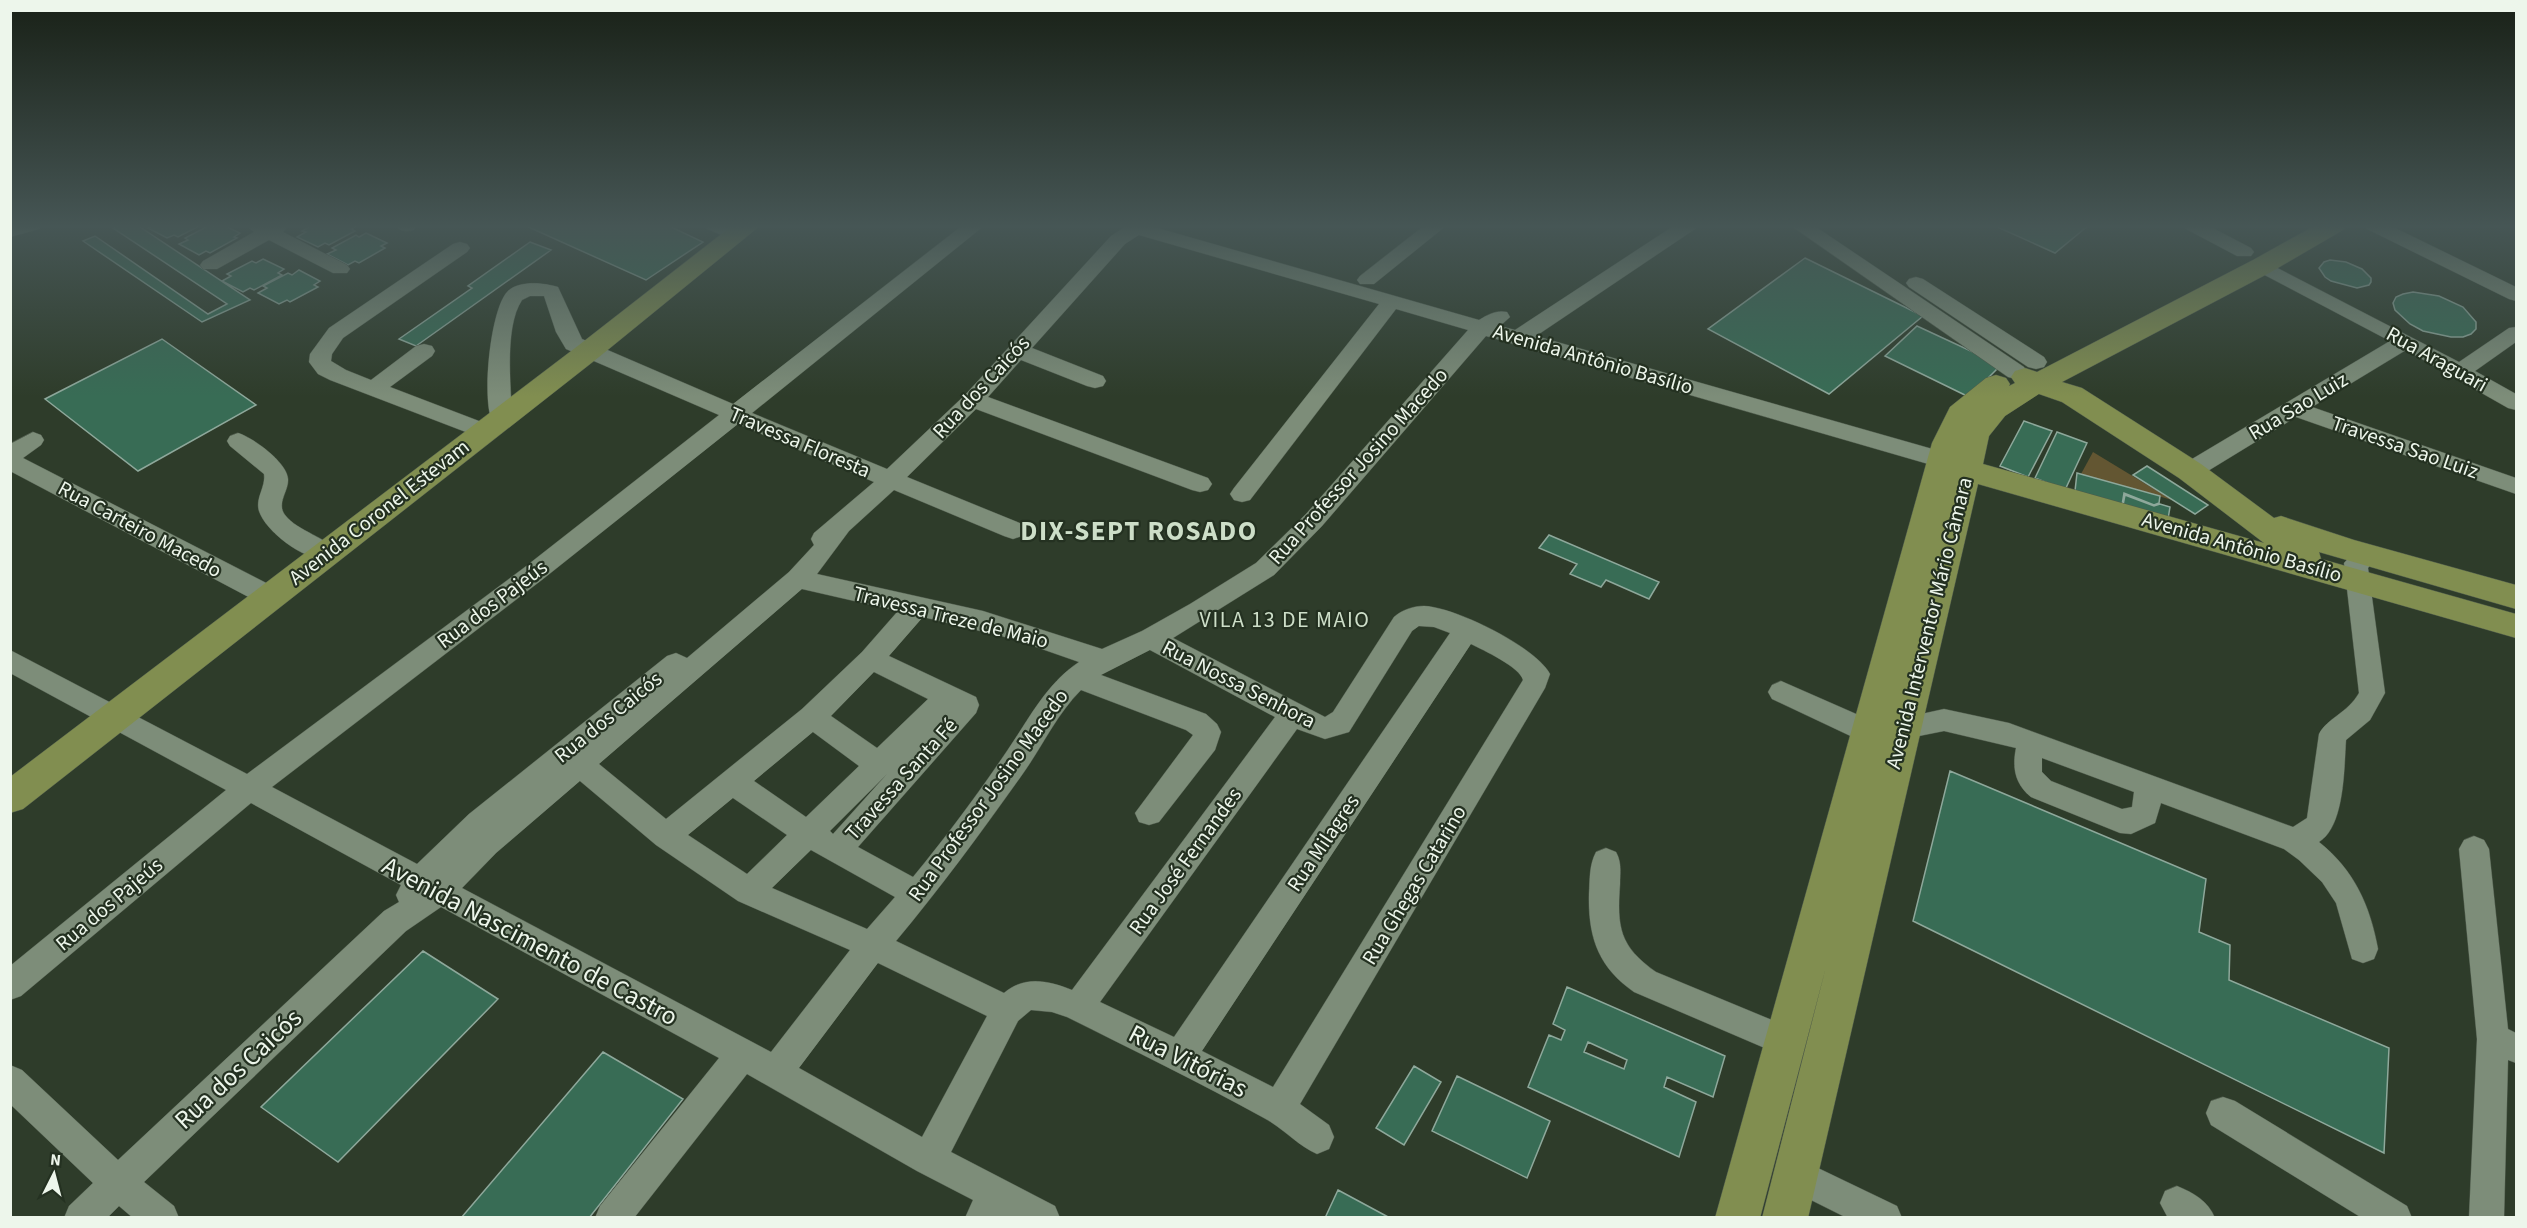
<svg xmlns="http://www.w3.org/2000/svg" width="2527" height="1228" font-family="'Source Sans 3',sans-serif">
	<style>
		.green { fill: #635632 }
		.building { fill: #386c55; stroke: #8ea89b; stroke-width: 1.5; fill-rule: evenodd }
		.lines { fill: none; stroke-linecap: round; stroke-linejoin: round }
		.minor-casing { stroke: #4e5a4b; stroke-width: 1 }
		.major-casing { stroke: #4e5a4b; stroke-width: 1 }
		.minor { fill: #7d8d79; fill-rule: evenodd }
		.major { fill: #818e50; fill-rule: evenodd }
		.labels { text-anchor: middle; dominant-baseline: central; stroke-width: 4.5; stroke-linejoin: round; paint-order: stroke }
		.street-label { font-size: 21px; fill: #edf6eb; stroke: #243121 }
		.neighbourhood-label { font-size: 22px; letter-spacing: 1.5px; fill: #cddec8; stroke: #243121 }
		.near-street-label { font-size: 26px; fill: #edf6eb; stroke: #243121 }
		.district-label { font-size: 27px; font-weight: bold; letter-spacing: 1.5px; fill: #cddec8; stroke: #243121 }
	</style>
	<rect width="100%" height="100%" fill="#2e3c2a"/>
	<path class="green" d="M 2093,452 L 2172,500 L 2081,474 Z"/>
	<path class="building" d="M 119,225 L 137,225 L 250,300 L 202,322 L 83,241 L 95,236 L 208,314 L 227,304 L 113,228 Z
		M 155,225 L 201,225 L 178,237 L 174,235 L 167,238 L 148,228 Z
		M 210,225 L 213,227 L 223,225 L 240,233 L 234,237 L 237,238 L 210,253 L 206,251 L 199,255 L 179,244 L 188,240 L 185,238 Z
		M 313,225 L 354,225 L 356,226 L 351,229 L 355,231 L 329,245 L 325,243 L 318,247 L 297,237 L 306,232 L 302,231 Z
		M 524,225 L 667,225 L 703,242 L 646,280 Z
		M 1993,225 L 2089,225 L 2055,253 Z
		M 366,233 L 387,243 L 381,246 L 385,248 L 359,263 L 355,261 L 348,265 L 327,254 L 336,250 L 332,248 L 356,235 L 359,237 Z
		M 530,242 L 551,250 L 416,346 L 399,339 L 472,288 L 468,286 Z
		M 1805,258 L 1923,316 L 1829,394 L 1708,329 Z
		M 263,259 L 284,269 L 278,273 L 282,275 L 254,290 L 250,288 L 243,292 L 222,281 L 231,276 L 227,274 L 252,261 L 256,263 Z
		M 2330,260 L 2346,262 L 2362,269 L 2371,278 L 2371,282 L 2369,285 L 2357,288 L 2331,281 L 2325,277 L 2319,268 L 2324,262 Z
		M 299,270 L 320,281 L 314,285 L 318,287 L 290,302 L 287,300 L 279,304 L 258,293 L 267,288 L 263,286 L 288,273 L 292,275 Z
		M 2413,292 L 2439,296 L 2463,307 L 2476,322 L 2476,329 L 2471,334 L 2463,337 L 2451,337 L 2423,331 L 2410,324 L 2395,310 L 2393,303 L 2396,297 L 2403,294 Z
		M 1917,326 L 2001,365 L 1969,397 L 1885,356 Z
		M 162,339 L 256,405 L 138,471 L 45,399 Z
		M 2024,421 L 2052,431 L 2028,477 L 2000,466 Z
		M 2057,432 L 2087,443 L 2065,490 L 2035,478 Z
		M 2147,466 L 2208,505 L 2195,514 L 2133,475 Z
		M 2077,473 L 2160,496 L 2159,503 L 2154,505 L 2124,493 L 2122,505 L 2075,491 Z
		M 2125,495 L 2154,506 L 2160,504 L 2170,507 L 2168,519 L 2123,505 Z
		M 1549,535 L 1659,582 L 1649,599 L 1606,580 L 1601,587 L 1570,574 L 1577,564 L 1539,548 Z
		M 1950,771 L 2206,879 L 2199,932 L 2230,945 L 2229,980 L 2389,1048 L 2384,1153 L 1913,921 Z
		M 423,951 L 498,999 L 338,1162 L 261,1107 Z
		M 1567,987 L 1725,1056 L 1713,1097 L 1667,1077 L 1664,1087 L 1696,1102 L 1679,1157 L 1528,1087 L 1549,1035 L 1561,1040 L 1565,1030 L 1553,1024 ZM 1588,1042 L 1627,1060 L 1624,1069 L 1584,1052 Z
		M 603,1052 L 683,1099 L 589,1218 L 461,1218 Z
		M 1414,1066 L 1441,1082 L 1404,1145 L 1376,1128 Z
		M 1457,1076 L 1550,1121 L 1527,1178 L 1432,1131 Z
		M 1338,1190 L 1390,1218 L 1325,1218 Z"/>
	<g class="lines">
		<defs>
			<path id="minor" d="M 11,225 L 42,225 L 39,229 L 10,237 Z
				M 245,225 L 289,225 L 283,232 L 347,265 L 350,269 L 347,273 L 333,273 L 269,240 L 217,269 L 203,269 L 200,265 L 203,261 L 254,232 Z
				M 395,225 L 416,225 L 417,226 L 414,230 C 406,232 400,232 395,225 Z
				M 704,225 C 718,224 736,222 746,234 L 743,238 L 729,238 L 707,229 Z
				M 963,225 L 985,225 L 752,413 L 887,469 L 965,395 L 1111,236 L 1126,226 L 1147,225 L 1479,320 C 1489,314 1496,310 1507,312 L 1510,317 L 1500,326 L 1515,330 L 1675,225 L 1698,225 L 1695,229 L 1536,336 L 1950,454 L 1954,460 L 1950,466 L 1942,468 L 1486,336 L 1322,526 L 1274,575 L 1173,638 L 1325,717 L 1333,712 L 1394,617 C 1402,610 1413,606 1424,606 C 1455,607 1536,647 1550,674 L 1545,688 L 1300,1104 L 1329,1125 L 1334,1137 L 1329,1149 L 1317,1154 C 1297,1145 1283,1128 1264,1118 C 1199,1082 1133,1050 1067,1017 L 1052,1012 L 1031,1010 L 1018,1021 L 951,1152 L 1055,1206 L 1060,1218 L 965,1218 L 973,1200 L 917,1171 L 747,1074 L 634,1218 L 595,1218 L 600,1206 L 719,1058 L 441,907 L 406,931 L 144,1182 L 174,1206 L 179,1218 L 133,1218 L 119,1206 L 107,1218 L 64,1218 L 69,1206 L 93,1183 L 10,1104 L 10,1065 L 22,1070 L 118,1160 L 384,911 L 399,902 L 396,895 L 401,885 L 251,803 L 21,996 L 10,1000 L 10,966 L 226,790 L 10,673 L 10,650 L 247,774 L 525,567 L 719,415 L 566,349 L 556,332 L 544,296 L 530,296 L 522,300 C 504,327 511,386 512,418 L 509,423 L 501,425 L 493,423 C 481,403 490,308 508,291 C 520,280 544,283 558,287 L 582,339 L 733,404 ZM 1139,235 L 1379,304 L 1234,488 L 1230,494 L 1234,500 L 1242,502 L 1250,500 L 1396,309 L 1468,330 L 1306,514 L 1256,563 L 1190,604 L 1142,631 L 1102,649 L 983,611 L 817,574 L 849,531 L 894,490 L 1004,536 L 1013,539 L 1022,536 L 1025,530 L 1022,524 L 907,477 L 976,409 L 1192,490 L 1200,492 L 1208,490 L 1212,484 L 1208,478 L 988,397 L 1021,360 L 1087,386 L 1095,388 L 1103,386 L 1106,381 L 1103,376 L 1032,348 L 1125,244 ZM 738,424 L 874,482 L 814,533 L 811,539 L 814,545 L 789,572 L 687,658 L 676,653 L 667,656 L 469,814 L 417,864 L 272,787 L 543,579 ZM 802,589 L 898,611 L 862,652 L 802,709 L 666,819 L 599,764 ZM 923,617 L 1013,639 L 1079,662 C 1046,684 1029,719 1007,751 C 978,794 946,837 913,877 L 858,847 L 976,713 L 979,705 L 976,697 L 889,656 ZM 1419,626 L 1434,627 L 1450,633 L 1174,1037 L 1100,1002 L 1297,729 L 1325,739 L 1349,732 L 1412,631 ZM 1471,644 C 1483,650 1520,667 1523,680 L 1273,1087 L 1202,1051 ZM 1150,650 L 1275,717 L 1072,990 C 1049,981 1025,975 1004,993 L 896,941 C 941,887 983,830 1024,772 C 1043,745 1057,714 1081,690 L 1186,730 L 1193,735 L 1135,813 L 1139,822 L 1149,825 L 1159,822 L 1215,750 L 1221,732 L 1217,724 L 1206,714 L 1101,675 ZM 874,672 L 928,699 L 877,748 L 831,716 ZM 813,732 L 859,766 L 806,817 L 754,781 ZM 887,774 L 833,834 L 830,831 ZM 580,781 L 656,845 L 738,901 L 850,950 L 771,1052 L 462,888 L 496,853 ZM 733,798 L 787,835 L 747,874 L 688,835 ZM 811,850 L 895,897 L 867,929 L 772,888 ZM 878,963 L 987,1016 L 922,1137 L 799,1068 Z
				M 1425,225 L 1447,225 L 1374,284 L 1360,284 L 1357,280 L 1360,276 Z
				M 1790,225 L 1813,225 L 2024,367 L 2027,372 L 2024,377 L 2016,379 L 2008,377 Z
				M 2183,225 L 2207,225 L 2251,248 L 2254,252 L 2251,256 L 2237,256 L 2186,229 Z
				M 2364,225 L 2389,225 L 2516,287 L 2516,301 L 2509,299 L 2367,229 Z
				M 460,242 L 467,244 L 470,248 L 467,252 L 343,338 L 332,354 L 331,361 L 346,370 L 371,380 L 416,346 L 424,344 L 432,346 L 435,351 L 432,356 L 390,387 L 492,426 L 495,431 L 492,436 L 484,439 L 330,380 L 318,374 L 309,362 L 310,354 L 329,328 L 453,244 Z
				M 2262,260 L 2459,362 L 2509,328 L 2516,327 L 2516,342 L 2475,371 L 2516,394 L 2516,410 L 2508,408 L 2406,350 L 2312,407 L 2516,478 L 2516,494 L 2296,417 L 2198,477 L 2190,479 L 2182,477 L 2178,471 L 2182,465 L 2390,341 L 2255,270 L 2252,266 L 2255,262 Z
				M 1916,277 L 1923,279 L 2044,357 L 2047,362 L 2044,367 L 2036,369 L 2028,367 L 1909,287 L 1906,283 L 1909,279 Z
				M 33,432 L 41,435 L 44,440 L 41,445 L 23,458 L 278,589 L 282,596 L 278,603 L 269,605 L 260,603 L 10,471 L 10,444 Z
				M 238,433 C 252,437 287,462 288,479 C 289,491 276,503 285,515 C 298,532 328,537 337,553 L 334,559 C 311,566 266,533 259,511 C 255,498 266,487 264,474 L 230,446 L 227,441 L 230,436 Z
				M 2366,546 L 2375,549 L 2378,555 L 2368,568 L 2385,693 L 2370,720 L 2346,740 C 2344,767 2345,826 2319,842 C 2354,870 2370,905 2378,949 L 2374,959 L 2363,963 L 2352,959 L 2336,903 L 2322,882 L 2299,860 L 2284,849 L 2161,803 L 2155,823 L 2131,834 L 2120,833 L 2031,797 C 2015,784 2012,768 2016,748 L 1944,731 L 1904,739 L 1894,736 L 1890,728 L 1894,720 L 1944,709 L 2009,723 L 2293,827 L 2307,818 L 2319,734 C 2327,718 2348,713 2359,693 L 2344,563 L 2357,549 ZM 2042,758 L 2134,792 L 2132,807 L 2122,809 L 2051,781 L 2042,772 Z
				M 1781,681 L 1879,724 L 1883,732 L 1879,740 L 1869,743 L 1859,740 L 1772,699 L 1768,692 L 1772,685 Z
				M 2474,836 L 2484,840 L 2489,849 L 2508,1029 L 2516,1033 L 2516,1063 L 2508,1060 L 2504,1218 L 2469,1218 L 2477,1039 L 2459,849 L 2464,840 Z
				M 1606,848 L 1616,852 C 1622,863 1620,872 1620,884 C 1617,927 1619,946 1656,972 L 1796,1030 L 1801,1041 L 1796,1052 L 1785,1056 L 1774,1052 L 1634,992 C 1598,967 1588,937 1589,894 C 1590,879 1589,865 1596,852 Z
				M 2223,1097 L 2235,1101 L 2407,1206 L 2412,1218 L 2362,1218 L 2211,1125 L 2206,1113 L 2211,1101 Z
				M 1795,1157 L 1897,1206 L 1902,1218 L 1847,1218 L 1783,1186 L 1778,1174 L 1783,1162 Z
				M 2177,1186 C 2194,1193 2208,1201 2215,1218 L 2168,1218 L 2160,1203 L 2165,1191 Z"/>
			<path id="major" d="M 733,225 L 761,225 L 599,357 L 23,809 L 10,813 L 10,777 L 579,345 Z
				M 2316,225 L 2347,225 L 2343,230 L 2271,272 L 2062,382 L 2082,388 L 2201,464 L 2274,518 L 2281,516 L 2354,540 L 2516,585 L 2516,609 L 2319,552 L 2321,559 L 2516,614 L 2516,638 L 1978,484 L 1808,1218 L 1762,1218 L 1826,967 L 1760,1218 L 1715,1218 L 1932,443 L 1950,407 L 1986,378 L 1996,375 L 2006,378 L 2010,384 L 2009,386 L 2015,383 L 2011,377 L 2015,371 L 2025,368 L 2037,372 L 2253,260 ZM 2039,394 L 2062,402 L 2179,478 L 2264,543 L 1983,464 L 1989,436 L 2005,416 Z"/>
		</defs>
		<use href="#minor" class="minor-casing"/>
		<use href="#major" class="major-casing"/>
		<use href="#minor" class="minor"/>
		<use href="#major" class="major"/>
	</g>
	<linearGradient id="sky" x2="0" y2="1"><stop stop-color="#192117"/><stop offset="0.57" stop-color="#465655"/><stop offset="1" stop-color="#465655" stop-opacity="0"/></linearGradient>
	<rect width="2527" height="397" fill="url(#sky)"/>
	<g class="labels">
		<g class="street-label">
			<text transform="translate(1593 359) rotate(16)">Avenida Antônio Basílio</text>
			<text transform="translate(2437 359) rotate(29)">Rua Araguari</text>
			<text transform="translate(981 387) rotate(-47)">Rua dos Caicós</text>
			<text transform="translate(2298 406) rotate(-31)">Rua Sao Luiz</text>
			<text transform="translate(800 442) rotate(23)">Travessa Floresta</text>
			<text transform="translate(2405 447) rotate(19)">Travessa Sao Luiz</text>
			<text transform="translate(1358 466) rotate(-48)">Rua Professor Josino Macedo</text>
			<text transform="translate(379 512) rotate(-38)">Avenida Coronel Estevam</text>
			<text transform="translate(140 529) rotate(28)">Rua Carteiro Macedo</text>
			<text transform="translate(2242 547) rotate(16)">Avenida Antônio Basílio</text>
			<text transform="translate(492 604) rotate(-37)">Rua dos Pajeús</text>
			<text transform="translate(951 617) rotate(14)">Travessa Treze de Maio</text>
			<text transform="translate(1929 623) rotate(-76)">Avenida Interventor Mário Câmara</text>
			<text transform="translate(1239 684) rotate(27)">Rua Nossa Senhora</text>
			<text transform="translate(608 717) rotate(-39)">Rua dos Caicós</text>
			<text transform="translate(901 779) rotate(-48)">Travessa Santa Fé</text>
			<text transform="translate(988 795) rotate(-54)">Rua Professor Josino Macedo</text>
			<text transform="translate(1323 843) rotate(-56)">Rua Milagres</text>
			<text transform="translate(1185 861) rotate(-54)">Rua José Fernandes</text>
			<text transform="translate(1414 885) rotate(-59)">Rua Ghegas Catarino</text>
			<text transform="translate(109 904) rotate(-40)">Rua dos Pajeús</text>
		</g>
		<g class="neighbourhood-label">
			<text x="1285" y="620">VILA 13 DE MAIO</text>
		</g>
		<g class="near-street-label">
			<text transform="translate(530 941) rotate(28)">Avenida Nascimento de Castro</text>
			<text transform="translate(1188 1061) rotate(27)">Rua Vitórias</text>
			<text transform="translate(238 1069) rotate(-43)">Rua dos Caicós</text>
		</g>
		<g class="district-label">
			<text x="1139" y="531">DIX-SEPT ROSADO</text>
		</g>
	</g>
	<rect width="2527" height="1228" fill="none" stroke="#edf6eb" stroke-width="24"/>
	<g transform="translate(54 1174) rotate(6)" stroke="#243121" stroke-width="4.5" paint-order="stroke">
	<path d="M0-4.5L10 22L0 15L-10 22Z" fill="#edf6eb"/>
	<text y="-9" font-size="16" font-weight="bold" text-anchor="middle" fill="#edf6eb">N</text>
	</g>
</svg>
